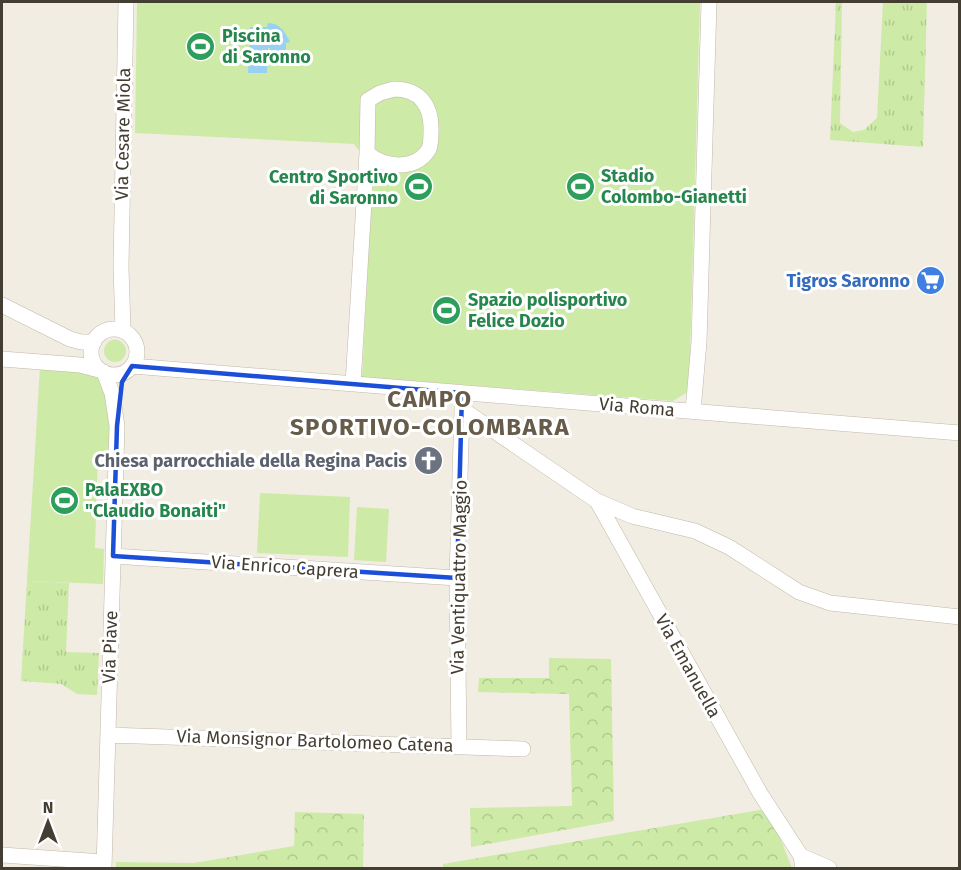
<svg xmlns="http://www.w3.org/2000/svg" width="961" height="870" font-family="'Fira Sans',sans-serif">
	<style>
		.grass { fill: url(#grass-tufts) }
		.forest { fill: url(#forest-crowns) }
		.garden { fill: #cdeaa7 }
		.water { fill: #99d1f5 }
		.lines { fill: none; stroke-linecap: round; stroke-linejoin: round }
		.minor-casing { stroke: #c1b8a7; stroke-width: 16 }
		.minor { stroke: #fff; stroke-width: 15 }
		.marked { fill: none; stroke: #1d4ed8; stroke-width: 4.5; stroke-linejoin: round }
		.labels { text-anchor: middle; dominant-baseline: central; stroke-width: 6; stroke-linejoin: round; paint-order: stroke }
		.leisure-label { font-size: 18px; font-weight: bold; fill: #27864d; stroke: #fff; text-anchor: start }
		.street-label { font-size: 18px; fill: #443d32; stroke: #fff }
		.shop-label { font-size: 18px; font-weight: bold; fill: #366cbe; stroke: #fff; text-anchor: end }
		.worship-label { font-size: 18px; font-weight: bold; fill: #5b616d; stroke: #fff; text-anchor: end }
		.district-label { font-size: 24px; font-weight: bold; letter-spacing: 1.5px; fill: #675b49; stroke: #fff }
	</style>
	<defs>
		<pattern id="grass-tufts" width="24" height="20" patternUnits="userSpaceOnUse" patternTransform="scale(1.5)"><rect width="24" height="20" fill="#cdeaa7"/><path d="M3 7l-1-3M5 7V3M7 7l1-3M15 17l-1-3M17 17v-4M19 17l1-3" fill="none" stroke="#b1ca90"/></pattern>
		<pattern id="forest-crowns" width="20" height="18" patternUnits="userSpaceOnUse" patternTransform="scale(1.5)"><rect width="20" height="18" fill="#cdeaa7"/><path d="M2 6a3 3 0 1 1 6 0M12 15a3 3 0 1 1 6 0" fill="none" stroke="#b1ca90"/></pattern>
	</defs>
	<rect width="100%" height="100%" fill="#f2ede2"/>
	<path class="grass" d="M 836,2 L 842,2 L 840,123 L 853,132 L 864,130 L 877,118 L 883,2 L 927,2 L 923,147 L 830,140 Z
		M104 351a11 11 0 1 1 22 0a11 11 0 1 1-22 0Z
		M 27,581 L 69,583 L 66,652 L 99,653 L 97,695 L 77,694 L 61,684 L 21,681 Z"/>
	<path class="forest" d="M 549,658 L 611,659 L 614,821 L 471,847 L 470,808 L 572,806 L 569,694 L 478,692 L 479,678 L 549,678 Z
		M 765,809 L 776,828 L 792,868 L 443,868 L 443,864 Z
		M 295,812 L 364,814 L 363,867 L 116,868 L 116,862 L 194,863 L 294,846 Z"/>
	<path class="garden" d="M 137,2 L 700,2 L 689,391 L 673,401 L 362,377 L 373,169 L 354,144 L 135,133 Z
		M 40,367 C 54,369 68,369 82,371 C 118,378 110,426 108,452 L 98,452 L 95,548 L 104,549 L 103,584 L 27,581 Z
		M 260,493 L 350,497 L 348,557 L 257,553 Z
		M 357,507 L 389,509 L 386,562 L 354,560 Z"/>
	<path class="water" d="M 268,23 C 280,23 285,32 290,42 L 286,43 L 286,49 L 282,59 L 270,63 L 270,48 L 268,48 L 267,73 L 248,73 L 250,27 L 267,27 Z"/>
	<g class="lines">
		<defs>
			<path id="minor" d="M 394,89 C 420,89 432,106 431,131 C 431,136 431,144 429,149 C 415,172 383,167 367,153 L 368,100 L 380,93 Z
				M 2,305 L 70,339 L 81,342 L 94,342
				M91 352a23 23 0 1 1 46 0a23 23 0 1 1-46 0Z
				M 123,330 L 121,267 L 126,2
				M 2,359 L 80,365 L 99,370
				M 132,366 L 960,433
				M 353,384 L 367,153
				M 462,393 L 462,409 L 597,501 L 632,516 L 695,531 L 729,547 L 799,592 L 830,603 L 960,617
				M 693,411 L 699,342 L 709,2
				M 597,501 L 760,793 L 801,856 L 803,868
				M 113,556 L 457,578
				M 108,735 L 523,749
				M 459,746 L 457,578 L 462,409
				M 2,855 L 104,862
				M 801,856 L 829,868
				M 104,868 L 117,426 L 112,393 L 104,372"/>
		</defs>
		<use href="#minor" class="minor-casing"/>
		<use href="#minor" class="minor"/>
	</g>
	<path class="marked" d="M 132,366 L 462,393 L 457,578 L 113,556 L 117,426 L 122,382 Z"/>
	<defs>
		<symbol id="stadium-disc" viewBox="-11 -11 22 22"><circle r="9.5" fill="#2e9e5b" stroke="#fff"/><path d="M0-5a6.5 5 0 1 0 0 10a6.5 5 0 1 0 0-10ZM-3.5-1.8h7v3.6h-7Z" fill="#fff"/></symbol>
		<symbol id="supermarket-disc" viewBox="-11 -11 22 22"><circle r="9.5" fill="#3f7fe0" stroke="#fff"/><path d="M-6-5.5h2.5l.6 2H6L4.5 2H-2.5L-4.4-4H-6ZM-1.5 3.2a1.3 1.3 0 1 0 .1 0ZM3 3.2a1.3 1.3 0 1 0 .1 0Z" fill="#fff"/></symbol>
		<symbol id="church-disc" viewBox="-11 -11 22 22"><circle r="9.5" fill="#6b7280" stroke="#fff"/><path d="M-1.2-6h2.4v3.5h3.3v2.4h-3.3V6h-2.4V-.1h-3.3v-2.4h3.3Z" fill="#fff"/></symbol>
	</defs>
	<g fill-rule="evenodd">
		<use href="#stadium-disc" x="184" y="30" width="33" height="33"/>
		<use href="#stadium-disc" x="564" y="170" width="33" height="33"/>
		<use href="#stadium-disc" x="402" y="170" width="33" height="33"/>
		<use href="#supermarket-disc" x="914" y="264" width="33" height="33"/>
		<use href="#stadium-disc" x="430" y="294" width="33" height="33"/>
		<use href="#church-disc" x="412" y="444" width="33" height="33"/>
		<use href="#stadium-disc" x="48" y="484" width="33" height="33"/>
	</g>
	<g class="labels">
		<g class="leisure-label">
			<text x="222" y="36">Piscina<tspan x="222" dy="21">di Saronno</tspan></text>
			<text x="601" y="176">Stadio<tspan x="601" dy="21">Colombo-Gianetti</tspan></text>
			<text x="398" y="177" text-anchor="end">Centro Sportivo<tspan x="398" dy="21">di Saronno</tspan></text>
			<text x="468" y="300">Spazio polisportivo<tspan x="468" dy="21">Felice Dozio</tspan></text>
			<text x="85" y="490">PalaEXBO<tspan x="85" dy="21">"Claudio Bonaiti"</tspan></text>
		</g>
		<g class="street-label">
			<text transform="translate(123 134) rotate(-89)">Via Cesare Miola</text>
			<text transform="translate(637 407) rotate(5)">Via Roma</text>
			<text transform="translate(285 567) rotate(4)">Via Enrico Caprera</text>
			<text transform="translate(459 577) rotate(-89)">Via Ventiquattro Maggio</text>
			<text transform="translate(110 647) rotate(-88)">Via Piave</text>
			<text transform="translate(688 666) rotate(61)">Via Emanuella</text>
			<text transform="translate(315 741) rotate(2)">Via Monsignor Bartolomeo Catena</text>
		</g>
		<g class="shop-label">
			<text x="910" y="281">Tigros Saronno</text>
		</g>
		<g class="worship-label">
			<text x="407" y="461">Chiesa parrocchiale della Regina Pacis</text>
		</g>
		<g class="district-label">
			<text x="430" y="399">CAMPO<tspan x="430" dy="28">SPORTIVO-COLOMBARA</tspan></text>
		</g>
	</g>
	<rect width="961" height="870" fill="none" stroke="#443d32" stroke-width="6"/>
	<g transform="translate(48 822)" stroke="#ffffff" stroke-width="4.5" paint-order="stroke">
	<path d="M0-4.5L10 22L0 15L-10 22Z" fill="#443d32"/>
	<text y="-9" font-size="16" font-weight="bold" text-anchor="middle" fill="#443d32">N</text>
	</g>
</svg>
